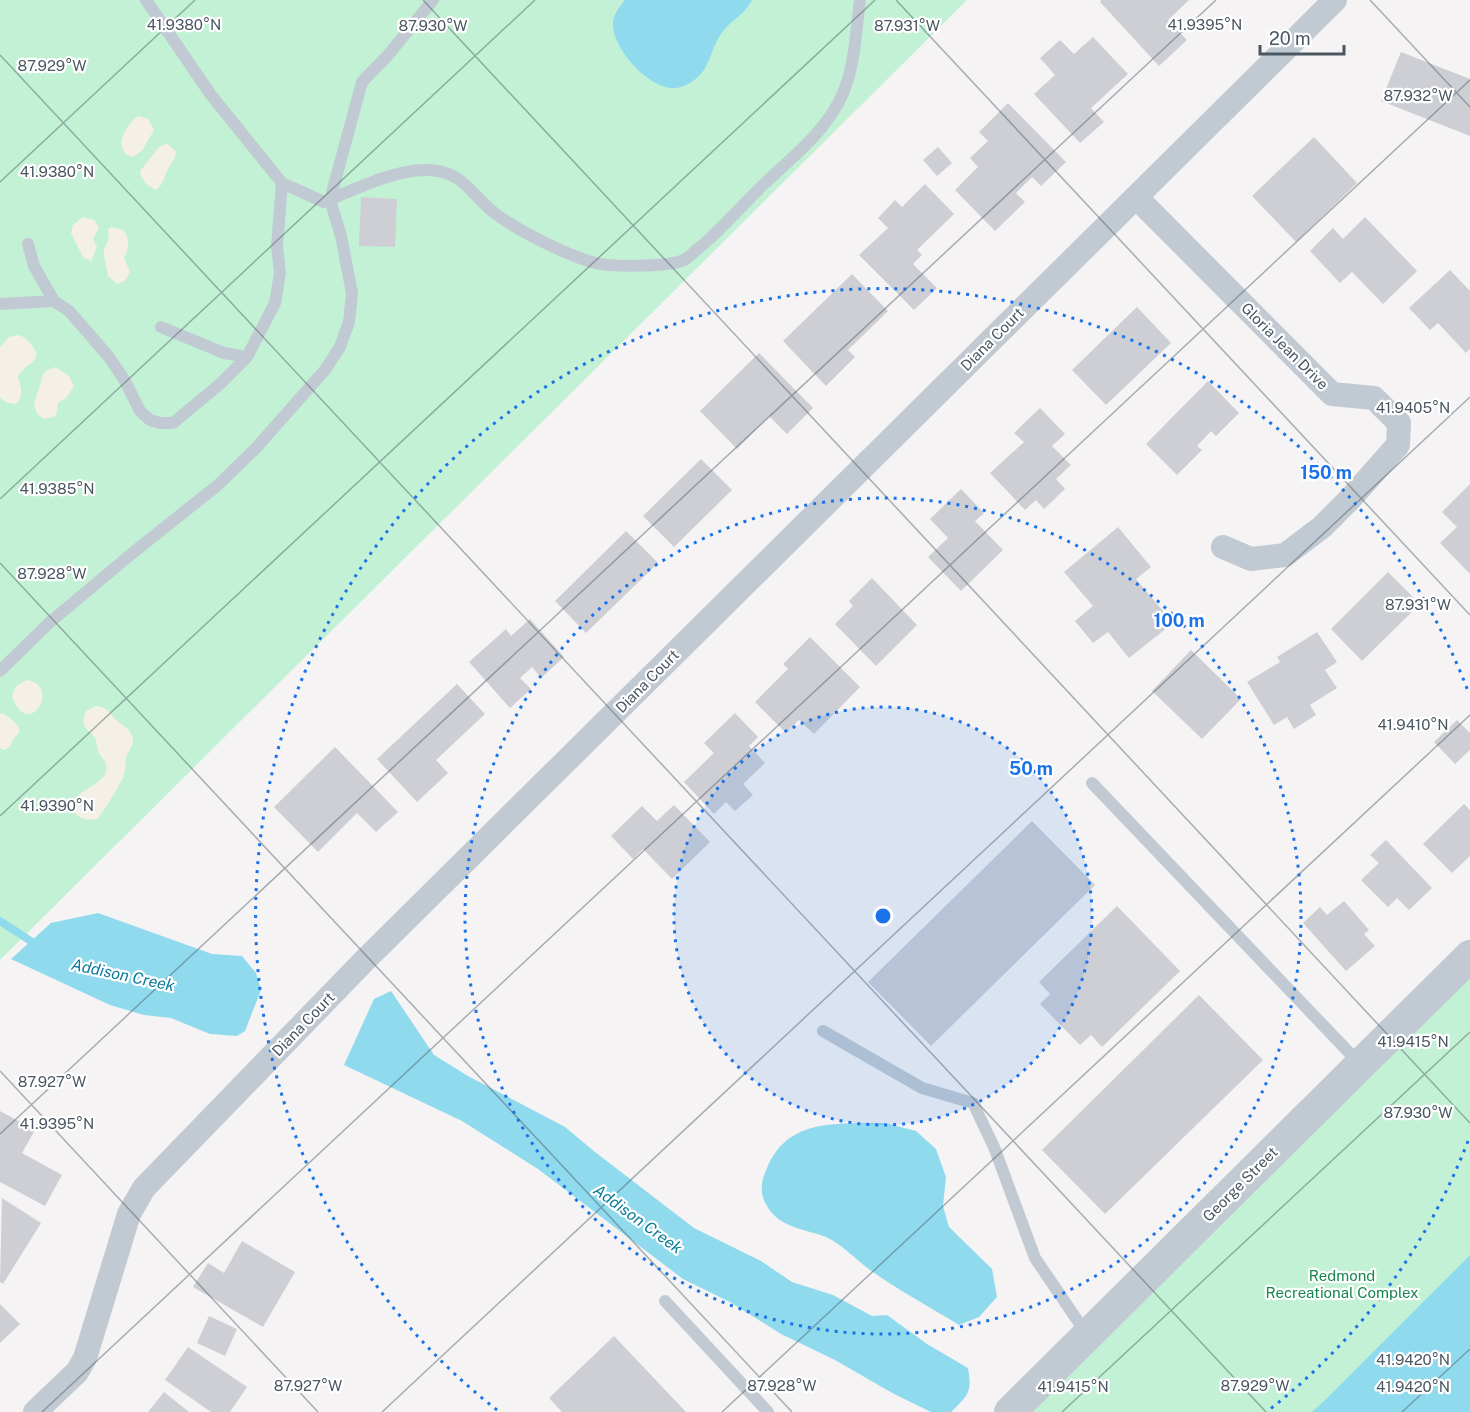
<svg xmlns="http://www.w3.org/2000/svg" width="1470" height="1412" font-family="'Public Sans',sans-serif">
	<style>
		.green { fill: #c3f1d5 }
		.sand { fill: #f5f0e5 }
		.water { fill: #90daee }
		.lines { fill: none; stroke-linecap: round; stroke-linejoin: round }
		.stream { stroke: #90daee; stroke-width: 8 }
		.building { fill: #cdcfd5 }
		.service { stroke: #c1cad2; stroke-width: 12 }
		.minor { stroke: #c1cad2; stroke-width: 24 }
		.tertiary { stroke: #c1cad2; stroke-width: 32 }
		.ticks { fill: none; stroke: #4a5661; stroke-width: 1.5; stroke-opacity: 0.45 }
		.ring { fill: none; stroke: #1a73e8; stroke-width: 3; stroke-dasharray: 3 6 }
		.labels { text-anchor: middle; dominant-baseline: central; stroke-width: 4.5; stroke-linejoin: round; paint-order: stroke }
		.street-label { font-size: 15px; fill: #4a5661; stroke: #fff }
		.park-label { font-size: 15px; fill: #17864f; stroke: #fff }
		.water-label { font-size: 16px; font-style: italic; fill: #0c7c9b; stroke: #fff }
		.ticks-label { font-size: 15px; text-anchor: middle; fill: #4a5661; stroke: #fff; stroke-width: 4.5; stroke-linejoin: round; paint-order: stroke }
		.centre { fill: #1a73e8; stroke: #fff; stroke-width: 3 }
		.ring-label { font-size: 18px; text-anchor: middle; font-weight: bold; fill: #1a73e8; stroke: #fff; stroke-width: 4.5; stroke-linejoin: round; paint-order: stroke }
	</style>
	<rect width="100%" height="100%" fill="#f5f3f3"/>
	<path class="green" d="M 0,0 L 967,0 L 0,960 Z
		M 1470,977 L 1470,1412 L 1029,1412 Z"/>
	<path class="sand" d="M 138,116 L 148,119 L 154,130 L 142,151 L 132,157 C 111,149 126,125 138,116 Z
		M 167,143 L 176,152 C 175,161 170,163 167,171 C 163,179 163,185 156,190 L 146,184 L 140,174 L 141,170 L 159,147 Z
		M 83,217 L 94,220 L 99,227 L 93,239 L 97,247 L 91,261 L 83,257 L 71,233 L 73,225 Z
		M 111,227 L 123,230 C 130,237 129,249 124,258 L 130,272 L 125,281 L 117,284 L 108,276 L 104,255 L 104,249 L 109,238 L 108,229 Z
		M 18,335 C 24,337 26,338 30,343 C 47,363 25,361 18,377 C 21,388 24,394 16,404 L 8,403 L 0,398 L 0,347 L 9,337 Z
		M 55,367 L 69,376 L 74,386 L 67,397 L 58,403 L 56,416 L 45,419 L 37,414 L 34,404 L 44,372 Z
		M 26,680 C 63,684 28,743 12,696 L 16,686 Z
		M 95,706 C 109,706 111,717 120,723 C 126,727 133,733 133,741 C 133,747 128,751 126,757 C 125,763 126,770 124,775 C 123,780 101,816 98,818 C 87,823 69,816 74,802 C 77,790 102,785 106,772 C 109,762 101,759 98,751 C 97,747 97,742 95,738 C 86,726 80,728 86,711 Z
		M 2,713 C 10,717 19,724 20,732 L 13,739 L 10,747 L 4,750 L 0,748 L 0,714 Z"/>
	<path class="water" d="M 625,0 L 752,0 C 744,15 734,18 724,30 C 707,50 713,76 681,87 C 655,96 612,50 613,24 C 613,15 619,7 625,0 Z
		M 98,913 L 212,954 L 242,956 L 256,973 L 261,990 L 245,1031 L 237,1036 L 210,1034 L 171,1018 L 144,1015 L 110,1005 L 11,959 L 51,923 Z
		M 391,991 L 434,1055 L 468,1076 L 565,1127 L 595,1152 L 694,1228 L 761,1261 L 792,1282 L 833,1295 L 872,1316 L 887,1315 L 927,1344 L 968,1368 C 972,1392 969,1395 951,1412 L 931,1412 L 894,1394 L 835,1360 L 781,1334 L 730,1302 L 683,1279 L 538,1169 L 462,1121 L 344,1065 L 374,999 Z
		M 885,1123 L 916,1131 L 936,1149 L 946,1177 L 943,1206 L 949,1227 L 992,1269 L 997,1297 L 979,1317 L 959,1325 C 930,1307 898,1290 870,1270 C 855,1259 843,1245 826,1237 C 806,1229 779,1228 767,1206 C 759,1193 761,1181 767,1168 C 788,1117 839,1124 885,1123 Z
		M 1470,1255 L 1470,1412 L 1312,1412 L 1324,1401 Z"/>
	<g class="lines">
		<path class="stream" d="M 0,921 L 40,947"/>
	</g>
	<path class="building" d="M 1101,0 L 1189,0 L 1168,20 L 1187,40 L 1159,66 L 1100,2 Z
		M 1093,37 L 1128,74 L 1091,108 L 1104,122 L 1080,143 L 1034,94 L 1055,75 L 1040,58 L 1060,40 L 1074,54 Z
		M 1401,52 L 1470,79 L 1470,136 L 1381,101 Z
		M 1008,103 L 1066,162 L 1041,186 L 1032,177 L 1016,193 L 1025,202 L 995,231 L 955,190 L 978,167 L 970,158 L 988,141 L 979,132 Z
		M 1314,137 L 1357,183 L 1296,242 L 1252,196 Z
		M 938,147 L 952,163 L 937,176 L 923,160 Z
		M 925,184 L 954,214 L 917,250 L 922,255 L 913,264 L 937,288 L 914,310 L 859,255 L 888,228 L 878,218 L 895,200 L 902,207 Z
		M 361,197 L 397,199 L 395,247 L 359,246 Z
		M 1365,217 L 1417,271 L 1383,304 L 1352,272 L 1340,283 L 1310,251 L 1333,228 L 1343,239 Z
		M 1450,270 L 1470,291 L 1470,349 L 1466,353 L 1438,323 L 1430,330 L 1409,308 Z
		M 852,274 L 888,311 L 848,350 L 855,357 L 826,386 L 783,341 Z
		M 1137,307 L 1171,343 L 1106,405 L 1072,370 Z
		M 759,353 L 813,408 L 787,434 L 769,416 L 737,449 L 700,411 Z
		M 1208,381 L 1239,413 L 1216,436 L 1211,431 L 1197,446 L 1202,450 L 1177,475 L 1146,444 Z
		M 1040,408 L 1065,434 L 1052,446 L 1071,465 L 1056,479 L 1065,489 L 1044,509 L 1036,500 L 1025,510 L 990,473 L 1024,442 L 1014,433 Z
		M 701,459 L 732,490 L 674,547 L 643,516 Z
		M 1470,484 L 1470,574 L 1440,543 L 1457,527 L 1442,512 Z
		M 961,489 L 984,513 L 975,521 L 1003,550 L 961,591 L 928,557 L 948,538 L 930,519 Z
		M 1118,527 L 1151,567 L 1136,579 L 1173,623 L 1129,658 L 1108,632 L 1093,643 L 1075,621 L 1093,606 L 1064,572 Z
		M 626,531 L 658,563 L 586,633 L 555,601 Z
		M 1388,572 L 1420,604 L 1362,661 L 1331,629 Z
		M 872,578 L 917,625 L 876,666 L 835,624 L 853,606 L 849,601 Z
		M 530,619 L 564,657 L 541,678 L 532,667 L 520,678 L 531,689 L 510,708 L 469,662 L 506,629 L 511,636 Z
		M 1317,632 L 1337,662 L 1325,670 L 1337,688 L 1310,705 L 1316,715 L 1294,729 L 1287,717 L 1274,725 L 1247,682 L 1280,662 L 1277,657 Z
		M 810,637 L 860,687 L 814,734 L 799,720 L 786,733 L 755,702 L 788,669 L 783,664 Z
		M 1191,650 L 1241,699 L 1202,739 L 1152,691 Z
		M 457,684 L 485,714 L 436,760 L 448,773 L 417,802 L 377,759 Z
		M 735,713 L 758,737 L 749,746 L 765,763 L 743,784 L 753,795 L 735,811 L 726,802 L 714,814 L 684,782 L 714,753 L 704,743 Z
		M 1457,720 L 1470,733 L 1470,750 L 1455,764 L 1434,742 Z
		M 335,747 L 398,812 L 376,832 L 357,813 L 318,852 L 274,807 Z
		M 1464,804 L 1470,810 L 1470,856 L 1452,873 L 1423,844 Z
		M 674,805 L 710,842 L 672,879 L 643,849 L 633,859 L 611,836 L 642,806 L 657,821 Z
		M 1032,821 L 1095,885 L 931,1046 L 868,982 Z
		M 1386,840 L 1432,888 L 1409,910 L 1397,898 L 1388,907 L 1361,880 L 1379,863 L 1370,855 Z
		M 1344,901 L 1369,930 L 1364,934 L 1375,946 L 1346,971 L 1303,923 L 1320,907 L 1327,915 Z
		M 1117,906 L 1180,971 L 1102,1047 L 1091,1035 L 1080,1045 L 1040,1004 L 1050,994 L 1039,982 Z
		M 1199,995 L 1263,1060 L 1105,1214 L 1042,1150 Z
		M 0,1111 L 35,1130 L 22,1153 L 62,1175 L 45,1206 L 0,1182 Z
		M 2,1198 L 41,1223 L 3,1284 L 0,1282 Z
		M 242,1241 L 295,1272 L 263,1327 L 193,1287 L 208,1263 L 224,1273 Z
		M 0,1304 L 20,1324 L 0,1343 Z
		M 209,1316 L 237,1329 L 225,1356 L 197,1343 Z
		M 614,1336 L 686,1412 L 562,1412 L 549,1398 Z
		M 188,1347 L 247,1387 L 230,1412 L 211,1412 L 165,1380 Z
		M 164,1392 L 189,1412 L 148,1412 Z"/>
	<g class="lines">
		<path class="service" d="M 146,0 L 211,95 L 282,183 L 324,202 C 354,190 395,169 427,170 C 464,170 472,197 497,215 C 521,232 566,255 595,263 C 611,267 669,267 684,260 C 689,257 694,252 699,248 C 722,229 741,206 763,185 C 791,158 828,130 843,93 C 855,65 856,31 860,0
			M 28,244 L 34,266 L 54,301 L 69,311 L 109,357 L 125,381 L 140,411 L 150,420 L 160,423 L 173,423 L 220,384 L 247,357 L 275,303 L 280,273 L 277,246 L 282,183
			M 0,304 L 54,301
			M 161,327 L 224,353 L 247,357
			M 0,671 L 49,623 L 135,551 L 218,485 L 256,448 L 325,370 L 340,347 L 349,322 L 352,293 L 341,236 L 330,200 L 362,82 L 389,54 L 433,0
			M 1092,783 L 1360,1064
			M 823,1031 L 922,1088 L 973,1103 L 994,1147 L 1035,1258 L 1088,1336
			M 665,1301 L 768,1412"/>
		<path class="minor" d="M 1136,197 L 1332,394 L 1374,398 L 1399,423 L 1398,445 L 1350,499 L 1322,527 L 1285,555 L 1251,559 L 1223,547
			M 35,1412 L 77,1372 L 85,1358 L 129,1214 L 144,1188 L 365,960 L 1335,0"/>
		<path class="tertiary" d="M 1010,1412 L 1470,956"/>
	</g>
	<path class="ticks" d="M 423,0 L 1470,1123M 896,0 L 1470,615M 1370,0 L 1470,107M 0,55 L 1266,1412M 0,182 L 195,0M 0,499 L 535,0M 0,563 L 792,1412M 0,816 L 875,0M 0,1071 L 318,1412M 0,1134 L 1216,0M 42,1412 L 1470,80M 382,1412 L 1470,397M 722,1412 L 1470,715M 1062,1412 L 1470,1032M 1402,1412 L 1470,1349"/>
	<circle cx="883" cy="916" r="209" fill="#1a73e8" fill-opacity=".12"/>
	<g class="ring">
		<circle cx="883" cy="916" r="209"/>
		<circle cx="883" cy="916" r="418"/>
		<path d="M1468 1141A627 627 0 0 1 1269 1410M497 1410A627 627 0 1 1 1468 691"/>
	</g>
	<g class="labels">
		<g class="street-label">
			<text transform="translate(992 339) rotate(-45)">Diana Court</text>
			<text transform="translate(1285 346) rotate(45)">Gloria Jean Drive</text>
			<text transform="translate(647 681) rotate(-45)">Diana Court</text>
			<text transform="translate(303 1024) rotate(-46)">Diana Court</text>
			<text transform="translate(1240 1184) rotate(-45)">George Street</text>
		</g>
		<g class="park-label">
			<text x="1342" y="1275">Redmond<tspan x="1342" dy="17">Recreational Complex</tspan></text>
		</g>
		<g class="water-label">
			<text transform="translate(123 975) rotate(12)">Addison Creek</text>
			<text transform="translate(638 1219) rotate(36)">Addison Creek</text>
		</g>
	</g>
	<g class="ticks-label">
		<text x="184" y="30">41.9380°N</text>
		<text x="1205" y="30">41.9395°N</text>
		<text x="433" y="31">87.930°W</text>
		<text x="907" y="31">87.931°W</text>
		<text x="52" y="71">87.929°W</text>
		<text x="1418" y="101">87.932°W</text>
		<text x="57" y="177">41.9380°N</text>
		<text x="1413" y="413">41.9405°N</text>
		<text x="57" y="494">41.9385°N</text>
		<text x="52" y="579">87.928°W</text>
		<text x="1418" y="610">87.931°W</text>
		<text x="1413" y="730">41.9410°N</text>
		<text x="57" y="811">41.9390°N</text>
		<text x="1413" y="1047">41.9415°N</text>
		<text x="52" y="1087">87.927°W</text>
		<text x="1418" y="1118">87.930°W</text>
		<text x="57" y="1129">41.9395°N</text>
		<text x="1413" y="1365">41.9420°N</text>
		<text x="308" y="1391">87.927°W</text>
		<text x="782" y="1391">87.928°W</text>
		<text x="1255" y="1391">87.929°W</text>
		<text x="1073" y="1392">41.9415°N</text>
		<text x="1413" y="1392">41.9420°N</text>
	</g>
	<circle cx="883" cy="916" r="9" class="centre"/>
	<g class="ring-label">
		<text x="1326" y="479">150 m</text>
		<text x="1179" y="627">100 m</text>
		<text x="1031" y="775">50 m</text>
	</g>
	<path d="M1260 45v9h84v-9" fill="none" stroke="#4a5661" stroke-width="3"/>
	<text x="1269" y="45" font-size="18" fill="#4a5661" stroke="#ffffff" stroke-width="4.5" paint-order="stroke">20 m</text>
</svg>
